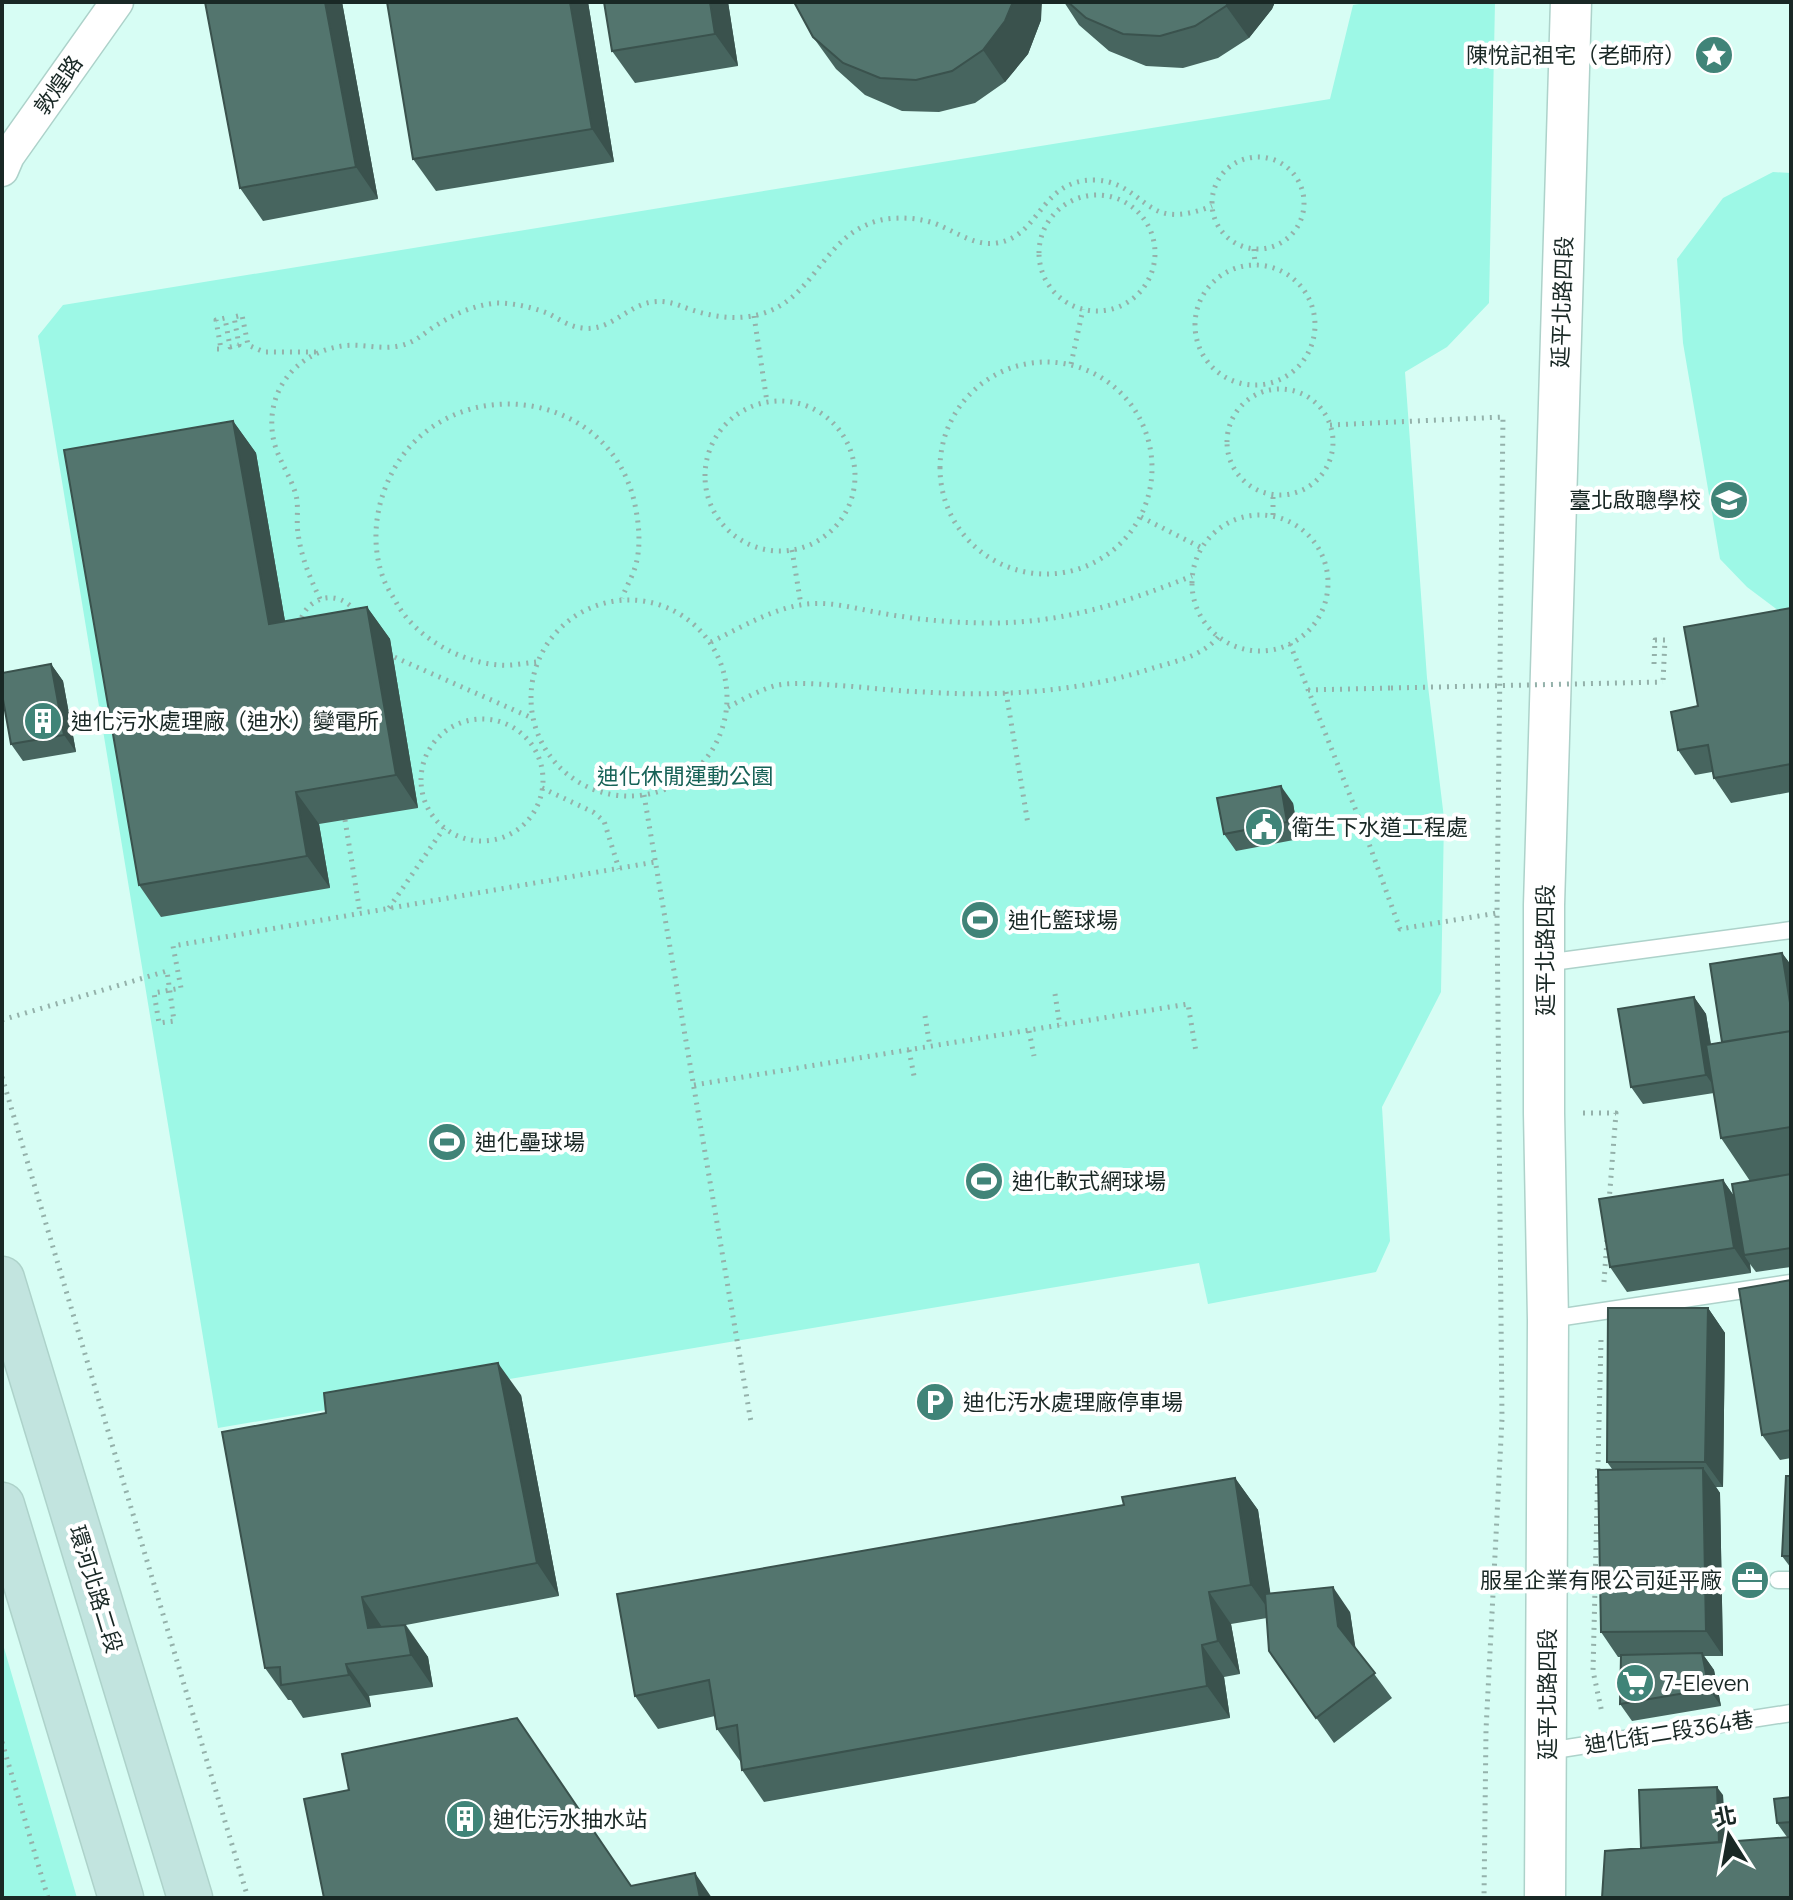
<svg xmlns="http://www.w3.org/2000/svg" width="1793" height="1900" font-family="Manrope,'Noto Sans TC',sans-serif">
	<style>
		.green { fill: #9df8e6 }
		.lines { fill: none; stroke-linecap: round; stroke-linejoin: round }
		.service-casing { stroke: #add2ca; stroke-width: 19 }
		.minor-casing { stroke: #add2ca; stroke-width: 35 }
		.tertiary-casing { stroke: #add2ca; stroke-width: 43 }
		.secondary-casing { stroke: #add2ca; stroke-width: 47 }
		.path { stroke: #94b1aa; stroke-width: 5; stroke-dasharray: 2 6; stroke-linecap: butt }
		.service { stroke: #fff; stroke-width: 16 }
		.minor { stroke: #fff; stroke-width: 32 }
		.tertiary { stroke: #fff; stroke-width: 40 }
		.secondary { stroke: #c2e4df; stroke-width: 44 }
		.path-bridge { stroke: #94b1aa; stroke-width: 5; stroke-dasharray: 2 6; stroke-linecap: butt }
		.wall { fill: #47655f }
		.shaded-wall { fill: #3a524d }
		.building { fill: #53756e; stroke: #3a524d; stroke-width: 2 }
		.labels { text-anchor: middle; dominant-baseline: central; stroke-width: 8; stroke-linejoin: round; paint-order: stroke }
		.poi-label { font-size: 22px; fill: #192825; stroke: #fff; text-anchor: start }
		.street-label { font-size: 22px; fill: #192825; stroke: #fff }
		.park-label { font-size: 22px; fill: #176257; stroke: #fff }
	</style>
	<rect width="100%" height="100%" fill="#d7fdf4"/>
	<path class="green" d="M 1371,2 L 1495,2 L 1489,303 L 1447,347 L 1405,372 L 1427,678 L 1444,818 L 1441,992 L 1382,1107 L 1390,1241 L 1376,1272 L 1208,1304 L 1199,1263 L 218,1428 L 38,336 L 63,305 L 1330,99 L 1353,5 Z
		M 1773,172 L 1791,173 L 1791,620 L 1747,587 L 1720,559 L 1683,343 L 1677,259 L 1723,198 Z
		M 2,1641 L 77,1898 L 2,1898 Z"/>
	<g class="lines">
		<defs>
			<path id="service" d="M 1545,963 L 1791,930
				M 1550,1319 L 1791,1283
				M 1778,1580 L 1791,1580
				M 1548,1751 L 1791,1713"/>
			<path id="minor" d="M 2,170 L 8,156 L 117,2"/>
			<path id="tertiary" d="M 1545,1898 L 1548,1320 L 1544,1113 L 1544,905 L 1571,2"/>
			<path id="secondary" d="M 2,1279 L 190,1898
				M 2,1505 L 121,1898"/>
		</defs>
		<use href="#service" class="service-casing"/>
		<use href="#minor" class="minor-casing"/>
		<use href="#tertiary" class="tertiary-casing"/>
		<use href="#secondary" class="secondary-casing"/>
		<path class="path" d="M1212 203a46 46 0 1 1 92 0a46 46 0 1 1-92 0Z
			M1039 253a58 58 0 1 1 116 0a58 58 0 1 1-116 0Z
			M 1254,249 L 1255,265
			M1195 325a60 60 0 1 1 120 0a60 60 0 1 1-120 0Z
			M 754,316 L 767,402
			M 217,349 L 221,349 L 216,320 L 225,318 L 230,347 L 239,345 L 234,317 L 242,315 L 248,345 L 264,352 L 319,352
			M940 468a106 106 0 1 1 212 0a106 106 0 1 1-212 0Z
			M 1071,364 L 1083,309
			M1227 442a53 53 0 1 1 106 0a53 53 0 1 1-106 0Z
			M705 476a75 75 0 1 1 150 0a75 75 0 1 1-150 0Z
			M 1330,425 L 1503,417 L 1497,913 L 1502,1419 L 1486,1730 L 1484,1898
			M1192 583a68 68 0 1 1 136 0a68 68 0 1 1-136 0Z
			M 1273,515 L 1273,495
			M 1141,517 L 1202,548
			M 792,550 L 801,605
			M 320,599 C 310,578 301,557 298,533 C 296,521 299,507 296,495 C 291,477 279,461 274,442 C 263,394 294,353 342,346 C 361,343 380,350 399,346 C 413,343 421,336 432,328 C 452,315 473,305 497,303 C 514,303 531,307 547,313 C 558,318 569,327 582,328 C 610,332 626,306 652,302 C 666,300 676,304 689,309 C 707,315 726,319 745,317 C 816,310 817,235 881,220 C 901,216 925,218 943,227 C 961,235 977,246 997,243 C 1041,236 1040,179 1095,180 C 1131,181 1143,211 1169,214 C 1183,216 1199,211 1212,206
			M531 698a98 98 0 1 1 196 0a98 98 0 1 1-196 0Z
			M 299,625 C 306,595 339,588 357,613
			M 711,642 C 742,627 773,608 807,604 C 833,601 861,610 886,614 C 921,620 955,623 990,623 C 1064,623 1124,603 1192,576
			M 1290,644 L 1368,841 L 1400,929 L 1497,913
			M 387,656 L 392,656 L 532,718
			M 536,662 C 525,663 512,666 500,665 C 460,663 414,636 396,602 C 392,595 387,588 384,580 C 372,550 374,515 386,486 C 432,368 609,380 635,505 C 639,524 641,545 636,564 C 633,576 626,587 622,598
			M 1654,664 L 1655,640 L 1665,640 L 1663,682
			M 1308,690 L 1391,688
			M 1006,692 L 1028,824
			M 728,707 C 744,699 761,689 778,685 C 796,682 815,684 833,685 C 864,687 894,691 924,692 C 1000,697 1081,692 1153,668 C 1177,661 1202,656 1218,637
			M421 780a61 61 0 1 1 122 0a61 61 0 1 1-122 0Z
			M 542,788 L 593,812 L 604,821 L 619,869
			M 644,795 L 751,1422
			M 345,820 L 360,913
			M 389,908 L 444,828
			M 1055,994 L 1060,1026
			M 925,1016 L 930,1047
			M 2,1020 L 167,971 L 174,1021 L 159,1023 L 154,993 L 181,988 L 173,946 L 655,862
			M 1029,1031 L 1034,1056
			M 909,1050 L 914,1076
			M 2,1077 L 248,1898
			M 694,1085 L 1188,1004 L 1196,1052
			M 1583,1113 L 1616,1113 L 1609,1202
			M 1604,1282 L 1607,1240
			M 1601,1340 L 1593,1671 L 1602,1713
			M 2,1742 L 48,1898"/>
		<use href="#service" class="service"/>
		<use href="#minor" class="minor"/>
		<use href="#tertiary" class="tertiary"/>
		<use href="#secondary" class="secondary"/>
		<path class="path-bridge" d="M 1391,688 L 1663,682"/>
	</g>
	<path class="wall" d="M 342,2 L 378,199 L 263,221 L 240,188 Z
		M 588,2 L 614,162 L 436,191 L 413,159 Z
		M 604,2 L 728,2 L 738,66 L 635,83 L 612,51 Z
		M 1064,2 L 1275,2 L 1272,9 L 1249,38 L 1218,58 L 1183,68 L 1146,66 L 1109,51 L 1079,25 Z
		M 1041,20 L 1028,54 L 1005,82 L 975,103 L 939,112 L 902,111 L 865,95 L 836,69 L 813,37 Z
		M 233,421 L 256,453 L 285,621 L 367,607 L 390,639 L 418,808 L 319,824 L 330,888 L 161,917 L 139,885 Z
		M 1791,608 L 1791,792 L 1731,803 L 1714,778 L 1712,772 L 1695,775 L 1678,750 L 1698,706 Z
		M 51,664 L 63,681 L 76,752 L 23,761 L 11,744 Z
		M 1293,803 L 1299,839 L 1236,851 L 1224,834 Z
		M 1782,953 L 1791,965 L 1791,1267 L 1756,1272 L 1750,1264 L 1751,1273 L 1627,1292 L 1610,1267 L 1723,1180 L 1734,1196 L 1750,1181 L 1721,1138 L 1714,1093 L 1643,1104 L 1631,1087 L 1694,997 L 1706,1014 L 1711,1044 L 1722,1042 Z
		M 1791,1280 L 1791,1458 L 1780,1460 L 1762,1435 Z
		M 1708,1308 L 1725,1333 L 1723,1487 L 1716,1487 L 1720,1493 L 1723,1656 L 1704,1656 L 1714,1670 L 1721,1706 L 1632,1721 L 1620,1704 L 1621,1657 L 1618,1657 L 1601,1632 L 1612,1469 L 1607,1462 Z
		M 521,1395 L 559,1596 L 406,1625 L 428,1657 L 433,1687 L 369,1696 L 371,1707 L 303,1718 L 291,1700 L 288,1700 L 265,1668 L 326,1413 Z
		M 1791,1476 L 1791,1568 L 1782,1556 Z
		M 1235,1478 L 1258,1510 L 1270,1594 L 1350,1612 L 1355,1648 L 1392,1698 L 1334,1743 L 1269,1651 L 1267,1618 L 1231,1624 L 1240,1674 L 1224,1677 L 1230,1718 L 764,1802 L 742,1770 L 741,1761 L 740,1761 L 717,1729 L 715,1716 L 658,1729 L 635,1696 L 1124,1505 Z
		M 1723,1795 L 1725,1842 L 1787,1837 L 1777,1823 L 1791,1797 L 1791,1898 L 1641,1848 Z"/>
	<path class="shaded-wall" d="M 325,2 L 342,2 L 378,199 L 356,167 Z
		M 570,2 L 588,2 L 614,162 L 592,129 Z
		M 710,2 L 728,2 L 738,66 L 715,34 Z
		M 1013,2 L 1042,2 L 1041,20 L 1028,54 L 1005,82 L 983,50 Z
		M 1229,2 L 1275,2 L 1272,9 L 1249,38 L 1226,6 Z
		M 233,421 L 256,453 L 291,656 L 269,624 Z
		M 367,607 L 390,639 L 418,808 L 396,775 Z
		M 51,664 L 63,681 L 76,752 L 64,735 Z
		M 1281,786 L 1293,803 L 1299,839 L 1287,822 Z
		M 296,792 L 319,824 L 330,888 L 307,856 Z
		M 1782,953 L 1791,965 L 1791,1009 Z
		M 1694,997 L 1706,1014 L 1718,1092 L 1706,1075 Z
		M 1723,1180 L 1740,1205 L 1744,1255 L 1750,1264 L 1751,1273 L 1734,1248 Z
		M 1708,1308 L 1725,1333 L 1723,1487 L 1705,1462 Z
		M 498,1363 L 521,1395 L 559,1596 L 537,1563 Z
		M 1703,1468 L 1720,1493 L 1723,1656 L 1706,1631 Z
		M 1235,1478 L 1258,1510 L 1274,1617 L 1251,1585 Z
		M 1333,1587 L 1350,1612 L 1356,1651 L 1338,1626 Z
		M 1209,1592 L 1231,1624 L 1240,1674 L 1218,1641 Z
		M 362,1597 L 384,1630 L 368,1628 Z
		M 405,1625 L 428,1657 L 433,1687 L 411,1655 Z
		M 1202,1645 L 1224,1677 L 1230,1718 L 1207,1686 Z
		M 1702,1653 L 1714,1670 L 1721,1706 L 1709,1689 Z
		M 346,1664 L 369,1696 L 371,1707 L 349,1675 Z
		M 1717,1787 L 1723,1795 L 1726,1858 L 1720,1849 Z
		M 695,1873 L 712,1898 L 700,1898 Z"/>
	<path class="building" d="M 205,2 L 325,2 L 356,167 L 240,188 Z
		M 387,2 L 570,2 L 592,129 L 413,159 Z
		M 604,2 L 710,2 L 715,34 L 612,51 Z
		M 794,2 L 1013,2 L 1005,21 L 983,50 L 952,71 L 916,80 L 880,78 L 843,63 L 813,37 Z
		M 1068,2 L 1229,2 L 1226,6 L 1195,26 L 1160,36 L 1123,34 L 1086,18 Z
		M 233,421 L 269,624 L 367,607 L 396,775 L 296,792 L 307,856 L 139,885 L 64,450 Z
		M 1791,608 L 1791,764 L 1714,778 L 1708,745 L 1678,750 L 1671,712 L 1698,706 L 1684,627 Z
		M 51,664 L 64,735 L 11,744 L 2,694 L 2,673 Z
		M 1281,786 L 1287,822 L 1224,834 L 1217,798 Z
		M 1782,953 L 1791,1009 L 1791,1031 L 1722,1042 L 1710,964 Z
		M 1694,997 L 1706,1075 L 1631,1087 L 1618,1009 Z
		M 1791,1031 L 1791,1127 L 1721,1138 L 1706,1045 Z
		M 1791,1174 L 1791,1248 L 1744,1255 L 1732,1184 Z
		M 1723,1180 L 1734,1248 L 1610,1267 L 1599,1199 Z
		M 1791,1280 L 1791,1430 L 1762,1435 L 1739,1289 Z
		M 1608,1308 L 1708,1308 L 1705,1462 L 1607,1462 Z
		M 498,1363 L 537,1563 L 362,1597 L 368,1628 L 405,1625 L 411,1655 L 346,1664 L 349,1675 L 281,1685 L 280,1667 L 265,1668 L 222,1432 L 326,1413 L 324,1393 Z
		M 1703,1468 L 1706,1631 L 1601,1632 L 1598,1470 Z
		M 1786,1476 L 1791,1476 L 1791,1556 L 1782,1556 Z
		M 1235,1478 L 1251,1585 L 1209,1592 L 1218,1641 L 1202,1645 L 1207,1686 L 742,1770 L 737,1725 L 717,1729 L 709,1680 L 635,1696 L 617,1594 L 1124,1505 L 1122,1497 Z
		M 1333,1587 L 1338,1626 L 1375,1673 L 1316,1718 L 1269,1651 L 1265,1594 Z
		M 1702,1653 L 1709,1689 L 1620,1704 L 1621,1655 Z
		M 517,1718 L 631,1886 L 695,1873 L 700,1898 L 324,1898 L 304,1799 L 349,1790 L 342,1754 Z
		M 1717,1787 L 1719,1842 L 1641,1848 L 1639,1790 Z
		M 1791,1797 L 1791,1822 L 1777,1823 L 1774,1799 Z
		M 1791,1837 L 1791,1898 L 1602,1898 L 1605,1851 Z"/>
	<defs>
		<symbol id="sight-disc" viewBox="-11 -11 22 22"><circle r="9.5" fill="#408478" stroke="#fff"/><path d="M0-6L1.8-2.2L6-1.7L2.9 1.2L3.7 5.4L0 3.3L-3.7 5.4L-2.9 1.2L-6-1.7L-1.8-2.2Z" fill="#fff"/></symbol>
		<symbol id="school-disc" viewBox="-11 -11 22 22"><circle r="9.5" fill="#408478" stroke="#fff"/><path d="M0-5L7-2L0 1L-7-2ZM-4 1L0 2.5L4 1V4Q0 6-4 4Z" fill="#fff"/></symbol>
		<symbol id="building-disc" viewBox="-11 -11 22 22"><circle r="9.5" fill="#408478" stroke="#fff"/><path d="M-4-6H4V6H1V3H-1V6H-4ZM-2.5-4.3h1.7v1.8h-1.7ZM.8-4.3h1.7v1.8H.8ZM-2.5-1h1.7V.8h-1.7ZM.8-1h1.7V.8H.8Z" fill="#fff"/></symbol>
		<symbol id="civic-disc" viewBox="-11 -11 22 22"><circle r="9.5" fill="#408478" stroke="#fff"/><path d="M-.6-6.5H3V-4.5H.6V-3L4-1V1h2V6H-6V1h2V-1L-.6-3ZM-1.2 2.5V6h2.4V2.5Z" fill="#fff"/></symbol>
		<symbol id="stadium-disc" viewBox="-11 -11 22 22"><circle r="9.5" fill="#408478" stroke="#fff"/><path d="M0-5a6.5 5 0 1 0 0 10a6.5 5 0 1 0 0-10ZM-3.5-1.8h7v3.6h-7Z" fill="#fff"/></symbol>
		<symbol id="parking-disc" viewBox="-11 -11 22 22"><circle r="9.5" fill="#408478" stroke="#fff"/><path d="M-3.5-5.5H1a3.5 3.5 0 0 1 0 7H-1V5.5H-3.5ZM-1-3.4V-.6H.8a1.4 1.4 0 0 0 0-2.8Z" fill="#fff"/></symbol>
		<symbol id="office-disc" viewBox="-11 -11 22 22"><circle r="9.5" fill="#408478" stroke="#fff"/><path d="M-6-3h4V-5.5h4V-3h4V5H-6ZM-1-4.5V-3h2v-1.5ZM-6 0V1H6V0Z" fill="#fff"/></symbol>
		<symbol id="supermarket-disc" viewBox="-11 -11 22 22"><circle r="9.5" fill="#408478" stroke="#fff"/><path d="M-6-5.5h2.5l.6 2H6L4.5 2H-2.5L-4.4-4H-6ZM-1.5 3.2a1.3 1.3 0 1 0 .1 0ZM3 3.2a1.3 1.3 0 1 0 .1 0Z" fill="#fff"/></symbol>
	</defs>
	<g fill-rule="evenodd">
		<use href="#sight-disc" x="1692" y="33" width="44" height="44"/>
		<use href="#school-disc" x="1707" y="478" width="44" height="44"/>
		<use href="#building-disc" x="21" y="699" width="44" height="44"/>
		<use href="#civic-disc" x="1242" y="805" width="44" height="44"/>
		<use href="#stadium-disc" x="958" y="898" width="44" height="44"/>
		<use href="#stadium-disc" x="425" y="1120" width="44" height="44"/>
		<use href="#stadium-disc" x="962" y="1159" width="44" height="44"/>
		<use href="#parking-disc" x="913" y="1380" width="44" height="44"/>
		<use href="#office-disc" x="1728" y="1558" width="44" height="44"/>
		<use href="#supermarket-disc" x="1613" y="1661" width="44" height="44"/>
		<use href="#building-disc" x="443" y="1797" width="44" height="44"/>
	</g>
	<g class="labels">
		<g class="poi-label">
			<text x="1686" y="55" text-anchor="end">陳悅記祖宅（老師府）</text>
			<text x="1701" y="500" text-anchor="end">臺北啟聰學校</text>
			<text x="71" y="721">迪化污水處理廠（迪水）變電所</text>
			<text x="1292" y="827">衛生下水道工程處</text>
			<text x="1008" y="920">迪化籃球場</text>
			<text x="475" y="1142">迪化壘球場</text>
			<text x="1012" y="1181">迪化軟式網球場</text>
			<text x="963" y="1402">迪化汚水處理廠停車場</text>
			<text x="1722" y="1580" text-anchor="end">服星企業有限公司延平廠</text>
			<text x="1663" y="1683">7-Eleven</text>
			<text x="493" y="1819">迪化污水抽水站</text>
		</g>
		<g class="street-label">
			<text transform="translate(58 85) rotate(-55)">敦煌路</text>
			<text transform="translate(1562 302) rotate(-88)">延平北路四段</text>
			<text transform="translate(1545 950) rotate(-90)">延平北路四段</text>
			<text transform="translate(96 1589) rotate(73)">環河北路二段</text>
			<text transform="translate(1547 1694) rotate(-90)">延平北路四段</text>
			<text transform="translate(1669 1732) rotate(-9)">迪化街二段364巷</text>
		</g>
		<g class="park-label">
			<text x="685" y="776">迪化休閒運動公園</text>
		</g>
	</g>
	<rect width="1793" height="1900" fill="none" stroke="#192825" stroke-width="8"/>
	<g transform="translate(1729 1836) rotate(349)" stroke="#ffffff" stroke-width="6" paint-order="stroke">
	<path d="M0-6L14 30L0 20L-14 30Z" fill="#192825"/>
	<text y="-12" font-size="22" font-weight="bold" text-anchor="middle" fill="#192825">北</text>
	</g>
</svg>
